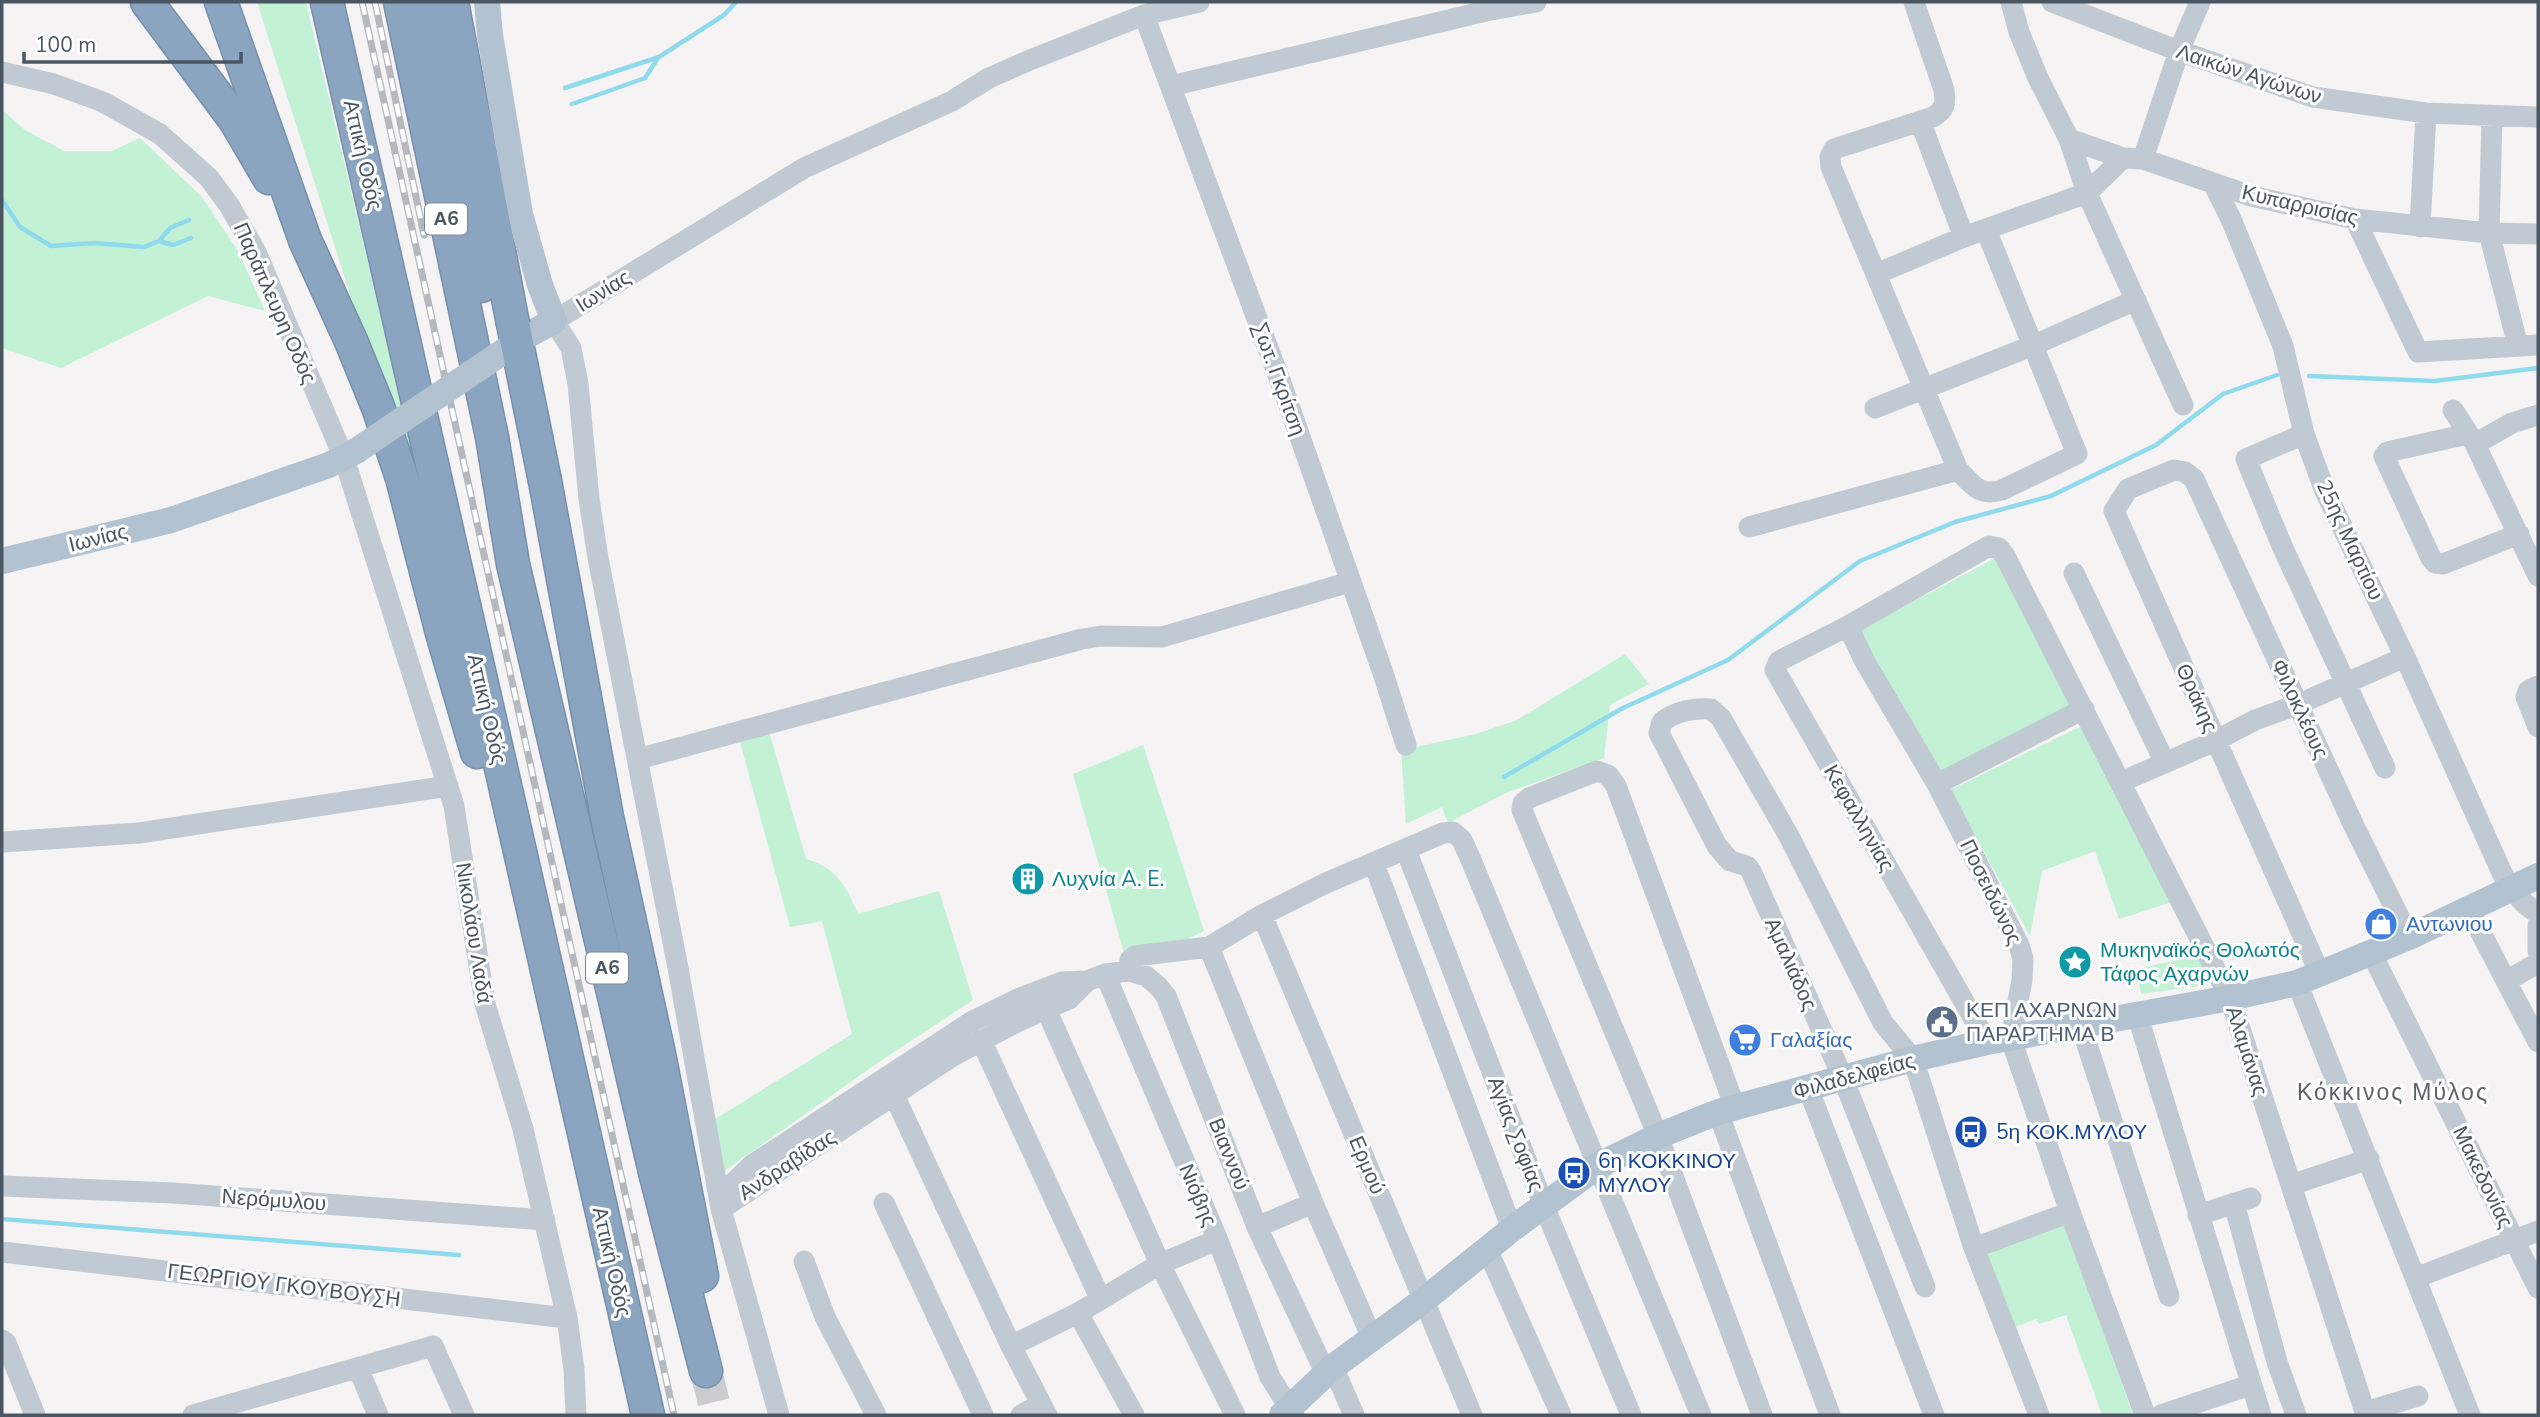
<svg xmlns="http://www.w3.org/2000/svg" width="2540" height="1417" font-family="'Nunito Sans',sans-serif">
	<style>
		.green { fill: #c3f1d5 }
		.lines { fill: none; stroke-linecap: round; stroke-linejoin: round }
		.stream { stroke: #90daee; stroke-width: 4.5 }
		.highway-tunnel { stroke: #caccce; stroke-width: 32; stroke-dasharray: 32 16; stroke-linecap: butt }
		.highway-casing { stroke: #7690ad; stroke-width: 35 }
		.minor { stroke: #c1cad2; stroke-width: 21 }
		.major { stroke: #b3c2d1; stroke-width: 26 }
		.highway { stroke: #8ba5c1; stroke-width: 32 }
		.rail-casing { stroke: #b5b8bd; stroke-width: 7 }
		.rail { stroke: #fff; stroke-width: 4.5; stroke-dasharray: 13; stroke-linecap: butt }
		.highway-bridge-casing { stroke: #7690ad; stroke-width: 35; stroke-linecap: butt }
		.major-bridge { stroke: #b3c2d1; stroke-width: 26 }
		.highway-bridge { stroke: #8ba5c1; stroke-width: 32 }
		.labels { text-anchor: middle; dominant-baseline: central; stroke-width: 6; stroke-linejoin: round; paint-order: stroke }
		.shield { fill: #fff; stroke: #808990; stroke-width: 2 }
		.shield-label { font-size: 19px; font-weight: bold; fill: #4a5661 }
		.street-label { font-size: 21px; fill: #4a5661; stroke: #fff }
		.culture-label { font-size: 21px; fill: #0d838f; stroke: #fff; text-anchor: start }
		.shop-label { font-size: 21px; fill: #366cbe; stroke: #fff; text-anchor: start }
		.service-label { font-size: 21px; fill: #4e5e75; stroke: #fff; text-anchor: start }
		.transit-label { font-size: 21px; fill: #164399; stroke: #fff; text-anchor: start }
		.neighbourhood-label { font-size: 23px; letter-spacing: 2px; fill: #5f6368; stroke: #fff }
	</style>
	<rect width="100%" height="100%" fill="#f5f3f3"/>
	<path class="green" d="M 257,2 L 306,2 L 449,605 Z
		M 2,110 L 25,130 L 64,151 L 112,151 L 140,138 L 202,197 L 238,251 L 265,311 L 208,296 L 61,368 L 2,348 Z
		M 2003,554 L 2077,706 L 1940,775 L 1859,630 Z
		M 1625,654 L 1649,684 L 1610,705 L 1604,758 L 1506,793 L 1448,823 L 1442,807 L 1406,824 L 1401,750 L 1476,734 L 1517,720 Z
		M 2088,723 L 2175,901 L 2119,919 L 2095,851 L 2042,871 L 2030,936 L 1950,790 Z
		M 769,731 L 806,859 C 837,868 846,886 858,914 L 939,891 L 973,1000 L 879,1062 L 713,1179 L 704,1126 L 852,1034 L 822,921 L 790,927 L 739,738 Z
		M 1143,745 L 1204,931 L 1175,945 L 1124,953 L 1073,774 Z
		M 2200,955 L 2208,985 L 2141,994 L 2137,969 Z
		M 2063,1219 L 2133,1415 L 2102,1415 L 2066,1315 L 2039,1324 L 2036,1319 L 2013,1328 L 1982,1247 Z"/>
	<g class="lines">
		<path class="stream" d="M 565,88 L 659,57 L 724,15 L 736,2
			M 572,104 L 645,78 L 658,58
			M 2,200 L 20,227 L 51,246 L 94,243 L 144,247 L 159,241 L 170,228 L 189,220
			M 159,241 L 173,245 L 191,238
			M 2309,376 L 2435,381 L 2538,368
			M 1504,777 L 1621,709 L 1728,660 L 1860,561 L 1955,522 L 2051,496 L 2156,445 L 2223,394 L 2277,375
			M 2,1219 L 459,1255"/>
		<path class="highway-tunnel" d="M 706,1371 L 717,1415"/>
		<defs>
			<path id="highway" d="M 147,2 L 235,120 L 269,178
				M 221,2 L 305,240 L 351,341 L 378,407 L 402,478 L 442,633 L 477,752
				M 327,2 L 648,1415
				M 400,2 L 492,437 L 513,564 L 655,1172 L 706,1371
				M 433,2 C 432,97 466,192 481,286
				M 452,2 L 512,319
				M 545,481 L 607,817 L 659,1054 L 702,1276"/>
		</defs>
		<use href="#highway" class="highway-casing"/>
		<path class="minor" d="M 1914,2 L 1944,90 C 1946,105 1945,109 1933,117 L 1834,149 L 1830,157 L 1831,167 L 1958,470 C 1973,485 1979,497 2002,490 L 2077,454 L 1986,230
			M 2011,2 L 2019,32 L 2038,78 L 2069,139 L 2087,193 L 2183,405
			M 2052,2 L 2179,51 L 2313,97 L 2426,113 L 2538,117
			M 1144,15 L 1281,383 L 1383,673 L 1406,745
			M 2,72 L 54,84 L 103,102 L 160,134 L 209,178 L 229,205 L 256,252 L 344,458 L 454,806 L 485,1004 L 523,1129 L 567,1318 L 574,1369 L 576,1415
			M 1171,86 L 1486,11 L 1536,2
			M 2492,116 L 2489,233 L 2518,346
			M 1920,121 L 1964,237
			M 2069,139 L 2123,158 L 2143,159 L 2251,196 L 2355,219 L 2489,233 L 2538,234
			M 2143,159 L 2179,51 L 2200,2
			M 2213,183 L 2231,219 L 2283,346 L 2304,434 L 2325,491 L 2405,657 L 2503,875 C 2511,889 2523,905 2538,913
			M 2355,219 L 2418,352 L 2538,345
			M 2420,227 L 2426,113
			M 1876,274 L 1964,237 L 2087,193 L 2123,158
			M 1875,408 L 2034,345 L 2136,300
			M 2453,410 L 2475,444 L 2538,576
			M 2304,434 L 2246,459 L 2282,546 L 2385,768
			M 2468,434 L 2387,452 L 2384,456 L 2431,558 L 2435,563 L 2443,564 L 2519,534
			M 2475,444 L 2512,423 L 2538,415
			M 1749,527 L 1958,470
			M 2074,573 L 2165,763
			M 1848,626 L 1864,660 L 1937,784 L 2019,945 L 2023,959 L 2022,980 L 2011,1039 L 2070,1212 L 2145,1415
			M 2538,686 L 2528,691 L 2526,697 L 2538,727
			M 638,759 L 1082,639 L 1101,636 L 1162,637 L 1350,582
			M 2121,782 L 2215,741 L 2255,720 L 2299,704 L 2405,657
			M 1937,784 L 2084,709
			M 2,842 L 139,833 L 448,786
			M 1406,850 L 1544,1206 L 1631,1415
			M 1374,864 L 1512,1229
			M 2469,910 L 2538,1042
			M 1262,915 L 1472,1415
			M 2538,925 L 2538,951
			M 1209,947 L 1313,1203 L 1372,1338
			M 2372,954 L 2538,1288
			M 1129,971 L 1130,960 L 1135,956 L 1209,947 L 1262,915 L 1326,883 L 1443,833 L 1453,832 L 1462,840 L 1471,860 L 1701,1415
			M 1105,974 L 1217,1238 L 1270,1377 L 1294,1415
			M 2320,974 L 2114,511 L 2128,489 L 2174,470 L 2185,472 L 2194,479 L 2354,826 L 2409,937
			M 2506,981 L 2538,963
			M 2297,983 L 2470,1415
			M 1046,1009 L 1160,1264 L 1235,1415
			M 2137,1014 L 2261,1415
			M 2081,1026 L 2169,1296
			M 981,1040 L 1100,1298
			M 1987,1042 L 1775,670 L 1779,661 L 1848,626 L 1989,546 L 1999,548 L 2005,556 L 2230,998 L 2366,1415
			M 1808,1088 L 1934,1415
			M 894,1095 L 1011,1346 L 1047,1415
			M 1735,1107 L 1616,786 L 1608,775 L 1597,771 L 1529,798 L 1523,803 L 1522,810 L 1658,1136 L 1762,1415
			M 1718,1112 L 1830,1415
			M 2291,1185 L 2369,1159
			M 2,1186 L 173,1193 L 545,1220
			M 884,1203 L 983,1415
			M 2234,1203 L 2277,1362 L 2296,1415
			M 721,1209 L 953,1056 L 1017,1022 L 1069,999 L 1087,981 L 1105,974 L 1129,971 L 1146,976 L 1158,986 L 1166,996 L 1257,1227 L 1326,1374
			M 721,1209 L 732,1184 L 752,1165 L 971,1022 L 1020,998 L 1062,982 L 1087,981
			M 2198,1215 L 2251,1198
			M 1257,1227 L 1313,1203
			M 1974,1248 L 2070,1212
			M 1487,1249 L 1561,1415
			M 2,1252 L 567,1318
			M 804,1261 L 825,1317 L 876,1415
			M 2415,1278 L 2538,1231
			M 1925,1287 L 1843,1078 L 1751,871 L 1747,866 L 1730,861 L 1717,846 L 1659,733 L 1662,722 C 1675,711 1695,708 1711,709 L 1721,718 L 1790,838 L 1883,1023 L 1913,1059 L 1974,1248 L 2039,1415
			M 1078,1313 L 1134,1415
			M 2,1340 L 6,1343 L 35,1415
			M 1011,1346 L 1078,1313 L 1160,1264 L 1217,1240
			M 1333,1367 L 1354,1415
			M 358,1368 L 378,1415
			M 2365,1412 L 2418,1396
			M 193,1415 L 433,1346 L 464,1415
			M 779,1415 L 721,1209 L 678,968 L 598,558 L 589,499 L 578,384 L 571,348 L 554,321 L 804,168 L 952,101 L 989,78 L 1030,60 L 1144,15 L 1199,2
			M 1021,1415 L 1041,1404
			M 2161,1415 L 2250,1385"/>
		<path class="major" d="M 487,2 L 490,35 L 520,214 L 540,285 L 554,321 L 528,335
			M 2,561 L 171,520 L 329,465 L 356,451
			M 1282,1415 L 1333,1367 L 1424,1300 L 1512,1229 L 1599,1165 L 1658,1136 L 1718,1112 L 1913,1059 L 1987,1042 L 2230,998 L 2297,983 L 2409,937 L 2538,876"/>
		<use href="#highway" class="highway"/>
		<defs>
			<path id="rail" d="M 362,2 L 674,1415
				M 375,2 L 424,235"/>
		</defs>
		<use href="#rail" class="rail-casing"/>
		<use href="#rail" class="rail"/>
		<defs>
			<path id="highway-bridge" d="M 512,319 L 545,481"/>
		</defs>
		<use href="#highway-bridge" class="highway-bridge-casing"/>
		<path class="major-bridge" d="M 356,451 L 528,335"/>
		<use href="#highway-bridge" class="highway-bridge"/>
	</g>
	<defs>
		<symbol id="building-disc" viewBox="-11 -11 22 22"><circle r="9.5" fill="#0f9aa8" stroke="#fff"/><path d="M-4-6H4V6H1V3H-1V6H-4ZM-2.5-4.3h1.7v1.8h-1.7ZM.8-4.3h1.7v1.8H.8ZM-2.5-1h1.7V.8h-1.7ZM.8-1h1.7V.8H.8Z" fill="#fff"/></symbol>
		<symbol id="shop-disc" viewBox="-11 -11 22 22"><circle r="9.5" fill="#3f7fe0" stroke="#fff"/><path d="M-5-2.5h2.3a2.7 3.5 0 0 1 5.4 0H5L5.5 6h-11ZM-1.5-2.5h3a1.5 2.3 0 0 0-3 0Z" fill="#fff"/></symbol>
		<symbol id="sight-disc" viewBox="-11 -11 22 22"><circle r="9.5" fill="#0f9aa8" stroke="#fff"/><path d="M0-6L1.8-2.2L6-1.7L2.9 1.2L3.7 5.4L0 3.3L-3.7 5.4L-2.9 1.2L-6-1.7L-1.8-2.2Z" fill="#fff"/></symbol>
		<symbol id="civic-disc" viewBox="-11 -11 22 22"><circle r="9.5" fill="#5c6f8a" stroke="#fff"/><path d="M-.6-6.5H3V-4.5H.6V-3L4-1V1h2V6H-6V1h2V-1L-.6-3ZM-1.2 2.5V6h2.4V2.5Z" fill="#fff"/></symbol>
		<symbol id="supermarket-disc" viewBox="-11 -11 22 22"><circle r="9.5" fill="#3f7fe0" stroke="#fff"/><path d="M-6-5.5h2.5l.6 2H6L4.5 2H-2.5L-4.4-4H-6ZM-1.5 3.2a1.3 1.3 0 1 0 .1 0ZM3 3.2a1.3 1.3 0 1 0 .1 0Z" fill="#fff"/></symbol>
		<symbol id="bus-disc" viewBox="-11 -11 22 22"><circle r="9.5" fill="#1a4fb4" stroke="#fff"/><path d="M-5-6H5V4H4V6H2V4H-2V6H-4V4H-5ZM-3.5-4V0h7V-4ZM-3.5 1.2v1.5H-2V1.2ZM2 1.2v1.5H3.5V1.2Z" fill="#fff"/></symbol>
	</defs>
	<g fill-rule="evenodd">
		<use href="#building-disc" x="1009" y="860" width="38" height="38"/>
		<use href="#shop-disc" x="2362" y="905" width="38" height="38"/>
		<use href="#sight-disc" x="2056" y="943" width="38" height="38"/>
		<use href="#civic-disc" x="1923" y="1003" width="38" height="38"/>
		<use href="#supermarket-disc" x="1726" y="1021" width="38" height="38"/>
		<use href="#bus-disc" x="1952" y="1113" width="38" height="38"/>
		<use href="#bus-disc" x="1555" y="1154" width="38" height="38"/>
	</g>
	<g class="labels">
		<g class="shield">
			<rect x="425" y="203.5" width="42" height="31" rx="5"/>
			<rect x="586" y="952.5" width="42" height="31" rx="5"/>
		</g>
		<g class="shield-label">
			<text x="446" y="219">Α6</text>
			<text x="607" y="968">Α6</text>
		</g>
		<g class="street-label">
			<text transform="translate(2249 74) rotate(18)">Λαικών Αγώνων</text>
			<text transform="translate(363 155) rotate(77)">Αττική Οδός</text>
			<text transform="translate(2300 205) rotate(13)">Κυπαρρισίας</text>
			<text transform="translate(603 291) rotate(-32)">Ιωνίας</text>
			<text transform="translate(275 303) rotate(66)">Παράπλευρη Οδός</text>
			<text transform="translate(1279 379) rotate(70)">Σωτ. Γκρίτση</text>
			<text transform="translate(98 538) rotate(-14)">Ιωνίας</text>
			<text transform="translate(2350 540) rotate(65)">25ης Μαρτίου</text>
			<text transform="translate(2197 698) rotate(66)">Θράκης</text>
			<text transform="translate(487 709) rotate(77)">Αττική Οδός</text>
			<text transform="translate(2300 709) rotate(65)">Φιλοκλέους</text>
			<text transform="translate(1859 818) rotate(60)">Κεφαλληνίας</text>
			<text transform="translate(1991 892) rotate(64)">Ποσειδώνος</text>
			<text transform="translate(474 933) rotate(81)">Νικολάου Λαδά</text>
			<text transform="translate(1791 964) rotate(66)">Αμαλιάδος</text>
			<text transform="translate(2247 1051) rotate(72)">Αλαμάνας</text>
			<text transform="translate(1854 1076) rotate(-15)">Φιλαδελφείας</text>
			<text transform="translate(1516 1134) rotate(69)">Αγίας Σοφίας</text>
			<text transform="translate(1229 1154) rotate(68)">Βιαννού</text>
			<text transform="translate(787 1165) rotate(-33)">Ανδραβίδας</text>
			<text transform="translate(1367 1165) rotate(67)">Ερμού</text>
			<text transform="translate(2483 1177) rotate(64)">Μακεδονίας</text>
			<text transform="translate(1198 1195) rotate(67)">Νιόβης</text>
			<text transform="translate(274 1200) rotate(4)">Νερόμυλου</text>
			<text transform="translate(612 1262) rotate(77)">Αττική Οδός</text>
			<text transform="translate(284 1285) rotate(7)">ΓΕΩΡΓΙΟΥ ΓΚΟΥΒΟΥΣΗ</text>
		</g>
		<g class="culture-label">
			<text x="1052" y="879">Λυχνία A. E.</text>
			<text x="2100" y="950">Μυκηναϊκός Θολωτός<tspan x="2100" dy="24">Τάφος Αχαρνών</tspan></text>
		</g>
		<g class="shop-label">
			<text x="2406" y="924">Αντωνιου</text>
			<text x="1770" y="1040">Γαλαξίας</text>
		</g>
		<g class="service-label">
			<text x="1966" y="1010">ΚΕΠ ΑΧΑΡΝΩΝ<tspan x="1966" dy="24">ΠΑΡΑΡΤΗΜΑ Β</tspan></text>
		</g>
		<g class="transit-label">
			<text x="1996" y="1132">5η ΚΟΚ.ΜΥΛΟΥ</text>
			<text x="1598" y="1161">6η ΚΟΚΚΙΝΟΥ<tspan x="1598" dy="24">ΜΥΛΟΥ</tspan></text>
		</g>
		<g class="neighbourhood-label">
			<text x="2393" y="1092">Κόκκινος Μύλος</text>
		</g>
	</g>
	<rect width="2540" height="1417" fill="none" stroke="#4a5661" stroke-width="7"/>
	<path d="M24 52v10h217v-10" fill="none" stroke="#4a5661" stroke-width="3.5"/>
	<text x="35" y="52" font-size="21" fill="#4a5661" stroke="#ffffff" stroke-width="5" paint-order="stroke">100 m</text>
</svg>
